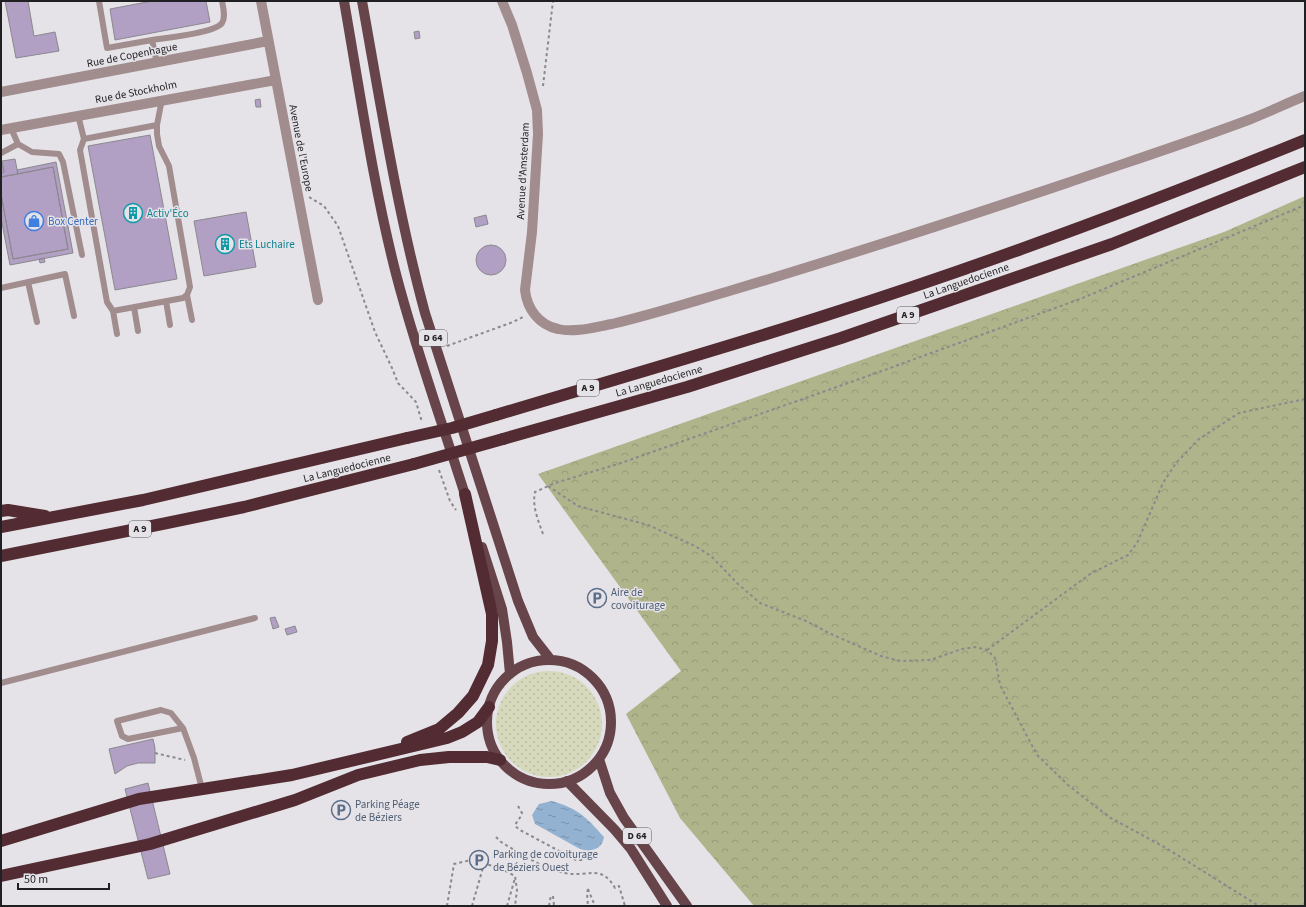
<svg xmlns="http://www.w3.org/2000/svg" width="1306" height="907" font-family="'Source Sans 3',sans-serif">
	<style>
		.grass { fill: url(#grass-dots) }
		.forest { fill: url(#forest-crowns) }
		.water { fill: url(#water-ripples) }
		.building { fill: #b19fc4; stroke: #8b898e }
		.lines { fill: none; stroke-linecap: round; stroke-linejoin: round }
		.path { stroke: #8a898c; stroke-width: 2; stroke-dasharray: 3 3; stroke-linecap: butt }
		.lane { stroke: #a18c8e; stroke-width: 6 }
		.street { stroke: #a18c8e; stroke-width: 10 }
		.primary { stroke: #674449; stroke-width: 10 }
		.highway { stroke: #522c32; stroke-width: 12 }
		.highway-bridge { stroke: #522c32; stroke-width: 12 }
		.labels { text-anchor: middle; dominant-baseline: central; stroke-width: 3; stroke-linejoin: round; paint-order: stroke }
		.shield { fill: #e5e3e8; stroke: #5b5a5d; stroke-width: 1 }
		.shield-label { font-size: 10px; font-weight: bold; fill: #201f21 }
		.street-label { font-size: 11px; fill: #201f21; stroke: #e5e3e8 }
		.culture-label { font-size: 11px; fill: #0d838f; stroke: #e5e3e8; text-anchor: start }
		.shop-label { font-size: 11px; fill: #366cbe; stroke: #e5e3e8; text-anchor: start }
		.service-label { font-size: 11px; fill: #4e5e75; stroke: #e5e3e8; text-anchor: start }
	</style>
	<defs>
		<pattern id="grass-dots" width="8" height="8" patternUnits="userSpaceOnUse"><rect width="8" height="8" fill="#d6d9bb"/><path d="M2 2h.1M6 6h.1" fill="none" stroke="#b7baa0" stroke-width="1.8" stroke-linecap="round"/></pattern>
		<pattern id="forest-crowns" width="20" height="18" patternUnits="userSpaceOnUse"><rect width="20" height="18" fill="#b0b48b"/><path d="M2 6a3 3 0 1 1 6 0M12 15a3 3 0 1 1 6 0" fill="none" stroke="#979a78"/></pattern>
		<pattern id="water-ripples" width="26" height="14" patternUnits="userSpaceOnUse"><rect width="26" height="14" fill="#93b2d1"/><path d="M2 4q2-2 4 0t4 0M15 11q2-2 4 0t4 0" fill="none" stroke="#7890a9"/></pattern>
	</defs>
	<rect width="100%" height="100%" fill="#e5e3e8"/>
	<path class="grass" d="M496 724a53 53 0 1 1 106 0a53 53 0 1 1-106 0Z"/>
	<path class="forest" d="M 1305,196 L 1305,906 L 754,906 L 680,818 L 626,714 L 681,671 L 538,474 L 1224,232 Z"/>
	<path class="water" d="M 552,801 C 579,809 586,817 604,837 C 602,850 591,852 580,849 L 535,824 L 532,815 L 539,804 Z"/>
	<path class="building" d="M 5,1 L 28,1 L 34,36 L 55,32 L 59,51 L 16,58 Z
		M 152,1 L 206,1 L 210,22 L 115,40 L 110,9 Z
		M 419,31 L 420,38 L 415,39 L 414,32 Z
		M 260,99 L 261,107 L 256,107 L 255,100 Z
		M 150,135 L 177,279 L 115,290 L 88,146 Z
		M 15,159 L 18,174 L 1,177 L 1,173 L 4,172 L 2,161 Z
		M 1,161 L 4,172 L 1,173 Z
		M 56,162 L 73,253 L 10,265 L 1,218 L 1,194 L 13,259 L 68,249 L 53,167 L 18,174 L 17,170 Z
		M 53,167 L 68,249 L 13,259 L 1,194 L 1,177 Z
		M 246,212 L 256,267 L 204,276 L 194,221 Z
		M 486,215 L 488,224 L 476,227 L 474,218 Z
		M476 260a15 15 0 1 1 30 0a15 15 0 1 1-30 0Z
		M 44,258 L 45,262 L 40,263 L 39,259 Z
		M 275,617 L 279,627 L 273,629 L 270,618 Z
		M 295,626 L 297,632 L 287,635 L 285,629 Z
		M 153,739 L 155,748 L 155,763 L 138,763 L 127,766 L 115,774 L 109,749 Z
		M 148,783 L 170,874 L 148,879 L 125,789 Z"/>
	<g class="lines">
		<path class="path" d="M 543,86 L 553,1
			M 309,197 L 324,206 L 338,226 L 375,332 L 392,368 L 398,383 L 416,402 L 422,422
			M 447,346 L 513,322 L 523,317
			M 439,470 L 450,501 L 456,510
			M 548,486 L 578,506 L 648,525 L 695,546 L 711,556 L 738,584 L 760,603 L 806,621 L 831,634 L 881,656 L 901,661 L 930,660 L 962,649 L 975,647 L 987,650 L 995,658 L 1000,685 L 1037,755 L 1068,785 L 1109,817 L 1166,848 L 1259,906
			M 543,534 C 538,520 532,506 535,492 L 555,483 L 618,464 L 868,376 L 1080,299 L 1305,205
			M 987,650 L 1090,574 L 1128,555 L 1137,543 L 1163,483 L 1176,463 L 1199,439 L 1239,413 L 1305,399
			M 155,753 L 185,760
			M 518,806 L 522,813 C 521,818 517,820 515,826 L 520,830 L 576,860 L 584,860
			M 496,837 L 501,842 C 521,854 542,868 565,873 C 587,878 601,863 615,888 L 619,886 L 625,906
			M 471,860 L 477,850
			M 588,889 L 595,906
			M 588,889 L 587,893 L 588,906
			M 553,896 L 554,906
			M 447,906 L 454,864 L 471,860 L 500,868 L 515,876 L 517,890 L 515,906
			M 472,906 L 484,864
			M 507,906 L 515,878
			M 549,906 L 551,895"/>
		<path class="lane" d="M 99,1 L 107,48 L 152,40 L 157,63
			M 152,40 C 166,38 215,33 222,23 C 226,17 223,7 222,1
			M 78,115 L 84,139 L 80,150 L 107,302 L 113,311 L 183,298 L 187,295 L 190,287 L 169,166 L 159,146 L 157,134 L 157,125 L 162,99
			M 11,128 L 18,144 L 32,152 L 59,154 L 63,162 L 82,255
			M 84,139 L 157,125
			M 1,153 L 18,144
			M 28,282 L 37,322
			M 1,288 L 65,274 L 74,316
			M 187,295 L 192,320
			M 166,301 L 170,325
			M 134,307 L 138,331
			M 113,311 L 117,334
			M 1,683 L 255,618
			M 183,728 L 171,713 L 161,710 L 117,721 L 122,736 L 128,739 L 183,728 L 194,758 L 202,789"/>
		<path class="street" d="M 261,1 L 318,300
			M 502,1 L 512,25 L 527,73 L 537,110 L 538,134 L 532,232 L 525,290 C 527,309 539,325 558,329 C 575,333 595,327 612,324 C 650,315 688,303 726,292 C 840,258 954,221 1067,183 C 1128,162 1190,142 1251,119 C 1269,112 1287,103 1305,96
			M 1,92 L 268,41
			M 1,130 L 276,80"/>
		<path class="primary" d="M 344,1 C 360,92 373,184 396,274 C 416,351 443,425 467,501
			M 362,1 C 381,106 397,210 425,313 L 518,601 L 533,637 L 551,660
			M 482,547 L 502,609 L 507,642 L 510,674
			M487 722a62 62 0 1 1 124 0a62 62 0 1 1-124 0Z
			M 599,759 L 610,793 L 624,818 L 687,906
			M 567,781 L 615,830 L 631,849 L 667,906"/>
		<path class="highway" d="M 496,415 C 609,381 722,349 833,313 C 993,262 1150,203 1305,140
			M 503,439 L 687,387 L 841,338 L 1112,244 L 1305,167
			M 1,511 L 8,510 L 45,516
			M 1,527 L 143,500 L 407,438
			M 1,556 L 162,524 L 244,507 L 414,464
			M 407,742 L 439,729 L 458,713 L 473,696 L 488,665 L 492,641 L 492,614 L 465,494
			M 1,841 L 139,799 L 292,775 L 447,738 L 462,732 L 478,722 L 489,707
			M 1,876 L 150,844 L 295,800 L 358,775 L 420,760 L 449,757 L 487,757 L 500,760"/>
		<path class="highway-bridge" d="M 407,438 L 452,428 L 496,415
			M 414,464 L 503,439"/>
	</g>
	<defs>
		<symbol id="building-ring" viewBox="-11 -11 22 22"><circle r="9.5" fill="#e5e3e8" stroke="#0f9aa8" stroke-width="1.5"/><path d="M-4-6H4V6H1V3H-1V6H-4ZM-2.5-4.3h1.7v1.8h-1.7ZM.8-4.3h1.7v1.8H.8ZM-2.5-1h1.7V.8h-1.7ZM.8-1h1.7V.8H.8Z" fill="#0f9aa8"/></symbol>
		<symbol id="shop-ring" viewBox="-11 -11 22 22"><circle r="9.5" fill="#e5e3e8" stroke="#3f7fe0" stroke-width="1.5"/><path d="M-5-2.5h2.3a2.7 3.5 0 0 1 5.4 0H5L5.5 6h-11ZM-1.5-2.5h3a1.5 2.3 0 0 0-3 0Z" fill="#3f7fe0"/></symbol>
		<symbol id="parking-ring" viewBox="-11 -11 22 22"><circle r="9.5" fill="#e5e3e8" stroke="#5c6f8a" stroke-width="1.5"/><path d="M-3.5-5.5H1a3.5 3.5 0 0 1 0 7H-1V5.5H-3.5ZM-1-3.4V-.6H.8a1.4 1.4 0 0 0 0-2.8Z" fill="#5c6f8a"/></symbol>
	</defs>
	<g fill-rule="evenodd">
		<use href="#building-ring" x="122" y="202" width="22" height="22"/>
		<use href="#shop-ring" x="23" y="210" width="22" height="22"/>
		<use href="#building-ring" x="214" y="233" width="22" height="22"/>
		<use href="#parking-ring" x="586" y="587" width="22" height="22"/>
		<use href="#parking-ring" x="330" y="799" width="22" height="22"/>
		<use href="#parking-ring" x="468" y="849" width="22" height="22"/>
	</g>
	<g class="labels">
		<g class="shield">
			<rect x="897" y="307" width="22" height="16" rx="3"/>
			<rect x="419" y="330" width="28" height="16" rx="3"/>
			<rect x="577" y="380" width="22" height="16" rx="3"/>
			<rect x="129" y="521" width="22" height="16" rx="3"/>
			<rect x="623" y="828" width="28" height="16" rx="3"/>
		</g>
		<g class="shield-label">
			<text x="908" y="315">A 9</text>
			<text x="433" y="338">D 64</text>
			<text x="588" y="388">A 9</text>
			<text x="140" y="529">A 9</text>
			<text x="637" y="836">D 64</text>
		</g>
		<g class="street-label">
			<text transform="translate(132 55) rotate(-11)">Rue de Copenhague</text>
			<text transform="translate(136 92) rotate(-11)">Rue de Stockholm</text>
			<text transform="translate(301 148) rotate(79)">Avenue de l'Europe</text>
			<text transform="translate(523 171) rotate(-87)">Avenue d'Amsterdam</text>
			<text transform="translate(966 281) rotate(-19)">La Languedocienne</text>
			<text transform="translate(659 381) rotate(-16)">La Languedocienne</text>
			<text transform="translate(347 468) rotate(-14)">La Languedocienne</text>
		</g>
		<g class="culture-label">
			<text x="147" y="213">Activ'Éco</text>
			<text x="239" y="244">Ets Luchaire</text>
		</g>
		<g class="shop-label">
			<text x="48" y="221">Box Center</text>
		</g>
		<g class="service-label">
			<text x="611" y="592">Aire de<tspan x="611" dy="13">covoiturage</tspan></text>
			<text x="355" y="804">Parking Péage<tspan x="355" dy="13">de Béziers</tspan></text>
			<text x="493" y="854">Parking de covoiturage<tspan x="493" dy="13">de Béziers Ouest</tspan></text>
		</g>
	</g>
	<rect width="1306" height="907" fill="none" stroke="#201f21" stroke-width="4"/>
	<path d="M18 883v6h91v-6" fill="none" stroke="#201f21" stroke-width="2"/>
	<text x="24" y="883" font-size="12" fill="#201f21" stroke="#e5e3e8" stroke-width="3" paint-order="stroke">50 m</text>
</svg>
